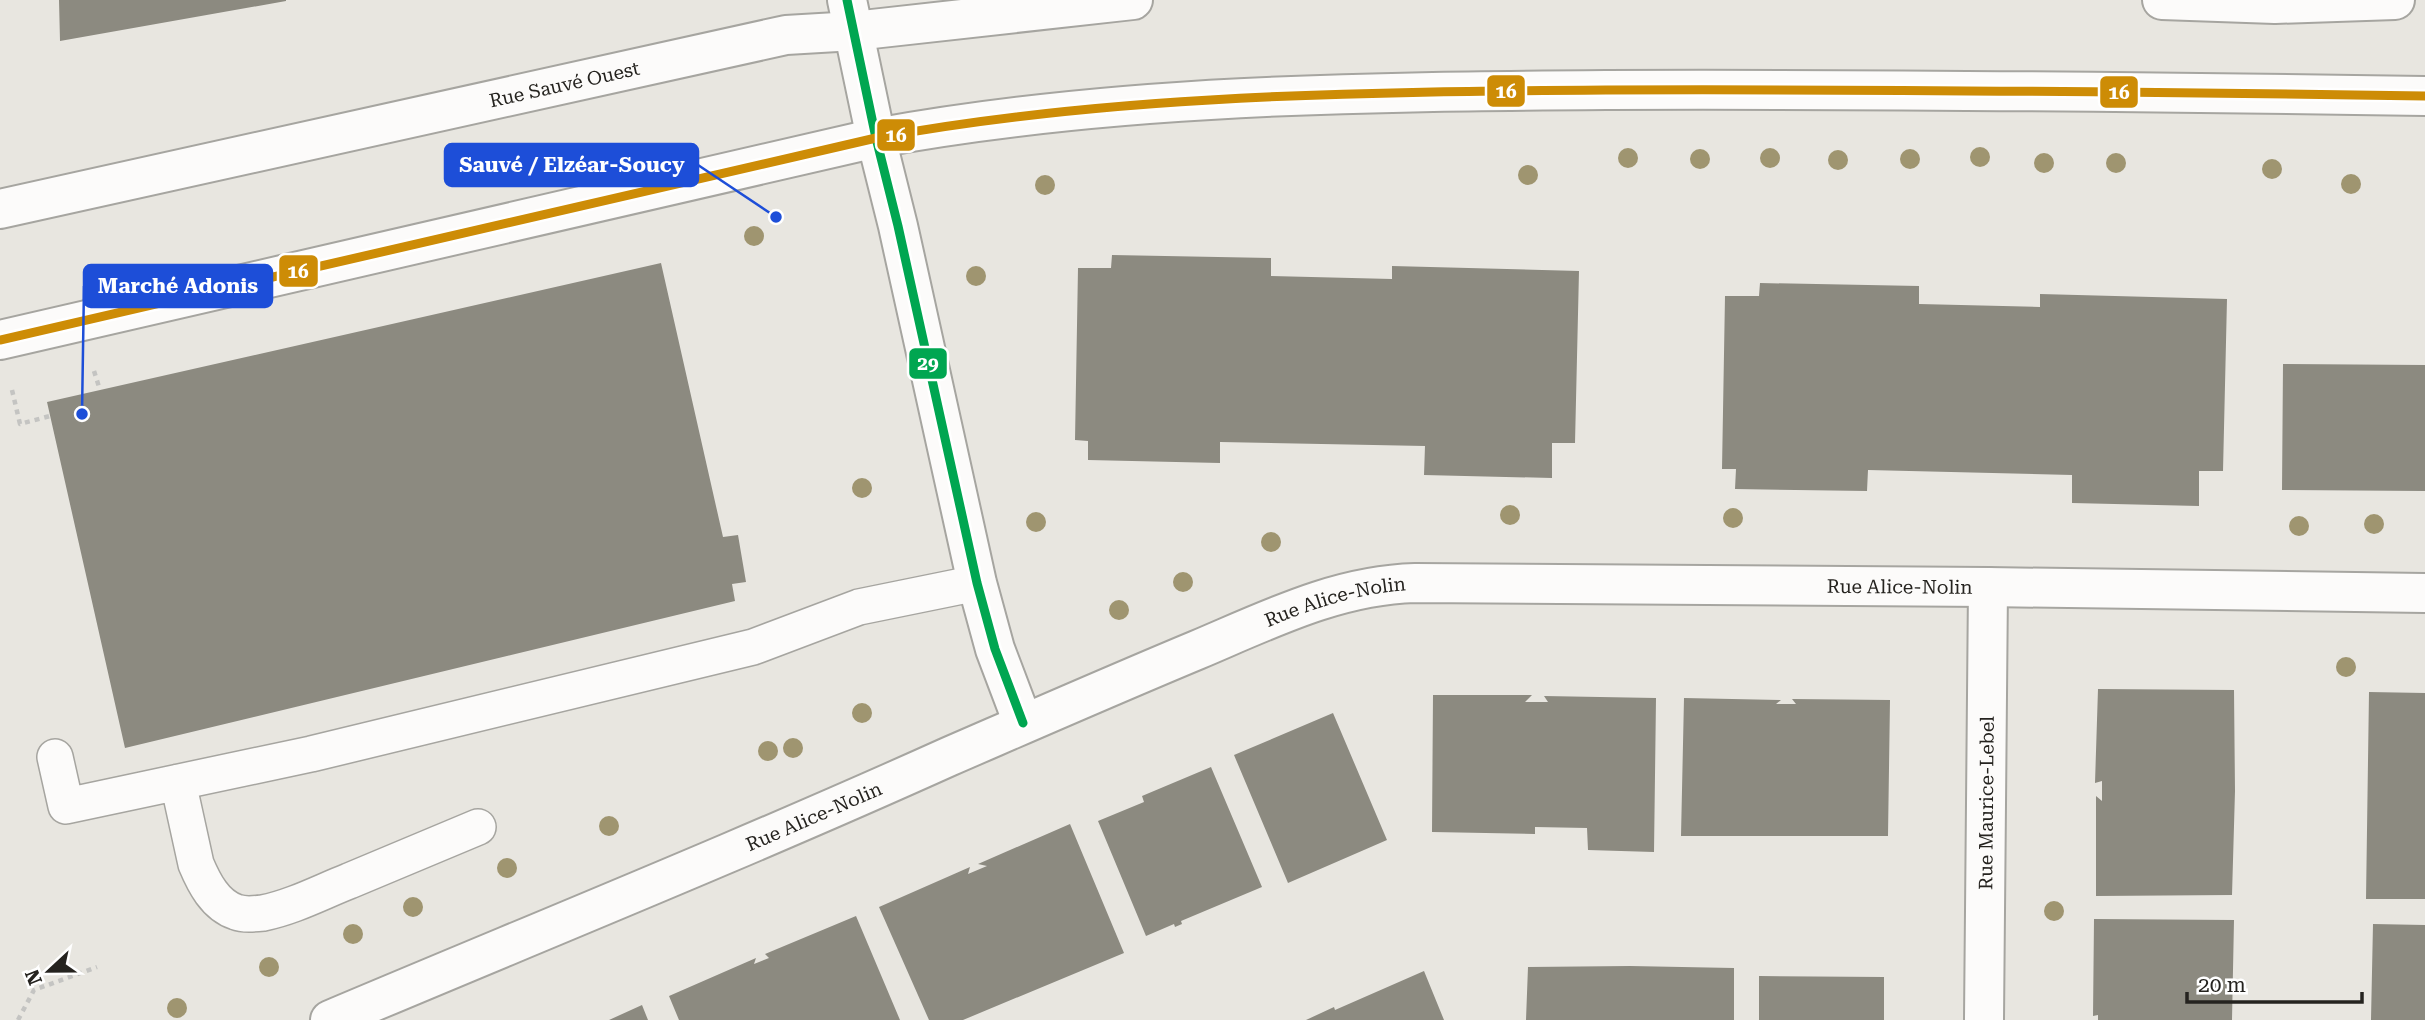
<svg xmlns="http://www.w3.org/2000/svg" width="2425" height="1020" font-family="'Roboto Serif',serif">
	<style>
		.building { fill: #8c8a80 }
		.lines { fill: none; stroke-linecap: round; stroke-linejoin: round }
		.service-casing { stroke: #a6a5a0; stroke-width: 38 }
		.minor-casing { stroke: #a6a5a0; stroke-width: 42 }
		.secondary-casing { stroke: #a6a5a0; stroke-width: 42 }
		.path { stroke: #c4c4c2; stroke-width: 4.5; stroke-dasharray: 5 5; stroke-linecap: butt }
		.service { stroke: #fcfbfa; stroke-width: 35 }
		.minor { stroke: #fcfbfa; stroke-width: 38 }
		.secondary { stroke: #fcfbfa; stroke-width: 38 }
		.bus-1-casing { stroke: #fff; stroke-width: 14 }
		.bus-2-casing { stroke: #fff; stroke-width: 14 }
		.bus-1 { stroke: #00a651; stroke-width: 9 }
		.bus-2 { stroke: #cd8c06; stroke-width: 9 }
		.tree { fill: #9f9570 }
		.labels { text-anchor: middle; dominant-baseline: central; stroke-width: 7; stroke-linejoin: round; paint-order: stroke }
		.street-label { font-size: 19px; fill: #25231f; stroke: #fff }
		.leader { fill: none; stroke: #1d4ed8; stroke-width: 2.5 }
		.callout-dot { fill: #1d4ed8; stroke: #fff; stroke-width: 2.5 }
		.callout { fill: #1d4ed8; stroke: #1d4ed8; stroke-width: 2.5 }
		.callout-label { font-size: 21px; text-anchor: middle; font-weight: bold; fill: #fff }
		.line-badge { stroke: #fff; stroke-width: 2.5 }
		.badge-label { font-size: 19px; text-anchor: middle; font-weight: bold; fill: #fff }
	</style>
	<rect width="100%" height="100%" fill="#e8e6e0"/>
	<path class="building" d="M 59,0 L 286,0 L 286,1 L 60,41 Z
		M 1112,255 L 1271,258 L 1271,276 L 1392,279 L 1392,266 L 1579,271 L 1575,443 L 1552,443 L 1552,478 L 1424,475 L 1425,446 L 1220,442 L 1220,463 L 1088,460 L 1088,441 L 1075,440 L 1078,268 L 1111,268 Z
		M 661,263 L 723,537 L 738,535 L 746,582 L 732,584 L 735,601 L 125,748 L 47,402 Z
		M 1760,283 L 1919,286 L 1919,304 L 2040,307 L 2040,294 L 2227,299 L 2223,471 L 2199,471 L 2199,506 L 2072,503 L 2072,475 L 1868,470 L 1867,491 L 1735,489 L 1736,469 L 1722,469 L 1725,296 L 1759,296 Z
		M 2283,364 L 2425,365 L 2425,491 L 2282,490 Z
		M 2098,689 L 2234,690 L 2235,791 L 2232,895 L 2096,896 L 2096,796 L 2102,801 L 2102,781 L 2095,783 Z
		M 2369,692 L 2425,693 L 2425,899 L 2366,899 Z
		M 1433,695 L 1532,695 L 1525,702 L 1548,702 L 1544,696 L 1656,698 L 1654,852 L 1588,850 L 1587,828 L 1535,827 L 1535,834 L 1432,832 Z
		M 1684,698 L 1781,700 L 1776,704 L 1796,704 L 1792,699 L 1890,700 L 1888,836 L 1681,836 Z
		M 1333,713 L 1387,840 L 1288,883 L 1234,755 Z
		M 1211,767 L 1262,887 L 1181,921 L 1182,924 L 1175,927 L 1174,924 L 1146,936 L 1098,821 L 1144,802 L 1142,796 Z
		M 1070,824 L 1124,953 L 963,1020 L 929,1020 L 879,907 L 970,867 L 968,874 L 987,866 L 978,864 Z
		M 856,916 L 900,1020 L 679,1020 L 669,996 L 756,958 L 754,964 L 769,958 L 765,954 Z
		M 2094,919 L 2234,920 L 2232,1020 L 2098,1020 L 2098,1015 L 2093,1016 Z
		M 2373,924 L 2425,925 L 2425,1020 L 2371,1020 Z
		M 1630,966 L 1734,968 L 1734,1020 L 1526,1020 L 1528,967 Z
		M 1424,971 L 1444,1020 L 1306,1020 L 1334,1007 L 1335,1010 Z
		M 1759,976 L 1884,977 L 1884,1020 L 1759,1020 Z
		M 642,1005 L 648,1020 L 609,1020 Z"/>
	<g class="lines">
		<defs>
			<path id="service" d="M 55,757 L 66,806 L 311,754 L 753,647 L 859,607 L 977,583
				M 178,782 L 196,864 C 204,883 215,905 236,912 C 244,915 254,914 263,913 C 293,907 321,892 349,881 C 392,863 435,845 478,827"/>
			<g id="minor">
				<path d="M 847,0 L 876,138 L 898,226 L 977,583 L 995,649 L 1023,723"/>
				<path id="s1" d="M 330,1020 C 536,933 744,849 948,757 C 1031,721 1113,685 1197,650 C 1268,620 1337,585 1415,583 L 1988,587 L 2425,593"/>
				<path id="s2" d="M 1984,1020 L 1988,587"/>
			</g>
			<g id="secondary">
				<path d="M 2162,0 L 2275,4 L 2395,0"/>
				<path id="s3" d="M 0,209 L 786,35 L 854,31 L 1133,0"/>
				<path d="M 0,340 L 876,138 C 1117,94 1362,92 1606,90 C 1879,89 2152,92 2425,96"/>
			</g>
		</defs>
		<use href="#service" class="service-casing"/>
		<use href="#minor" class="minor-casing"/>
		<use href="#secondary" class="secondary-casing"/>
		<path class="path" d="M 94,371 L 100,390
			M 12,390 L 20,424 L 50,416
			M 18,1020 L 34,990 L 97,967"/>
		<use href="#service" class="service"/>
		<use href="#minor" class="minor"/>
		<use href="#secondary" class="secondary"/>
		<defs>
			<path id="bus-1" d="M 847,0 L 876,138 L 898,226 L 977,583 L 995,649 L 1023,723"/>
			<path id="bus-2" d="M 0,340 L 876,138 C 1117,94 1362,92 1606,90 C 1879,89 2152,92 2425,96"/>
		</defs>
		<use href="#bus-1" class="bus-1-casing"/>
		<use href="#bus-2" class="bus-2-casing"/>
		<use href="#bus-1" class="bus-1"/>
		<use href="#bus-2" class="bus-2"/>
	</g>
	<g class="tree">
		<circle cx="1980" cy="157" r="10"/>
		<circle cx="1628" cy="158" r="10"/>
		<circle cx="1770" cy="158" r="10"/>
		<circle cx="1700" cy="159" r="10"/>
		<circle cx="1910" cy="159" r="10"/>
		<circle cx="1838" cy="160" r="10"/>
		<circle cx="2044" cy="163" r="10"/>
		<circle cx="2116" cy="163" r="10"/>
		<circle cx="2272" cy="169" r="10"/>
		<circle cx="1528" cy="175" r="10"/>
		<circle cx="2351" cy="184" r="10"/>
		<circle cx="1045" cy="185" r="10"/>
		<circle cx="754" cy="236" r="10"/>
		<circle cx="976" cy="276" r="10"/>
		<circle cx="862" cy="488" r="10"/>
		<circle cx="1510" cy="515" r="10"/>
		<circle cx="1733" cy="518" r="10"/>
		<circle cx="1036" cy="522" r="10"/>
		<circle cx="2374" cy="524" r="10"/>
		<circle cx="2299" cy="526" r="10"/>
		<circle cx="1271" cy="542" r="10"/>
		<circle cx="1183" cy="582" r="10"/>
		<circle cx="1119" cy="610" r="10"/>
		<circle cx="2346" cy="667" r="10"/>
		<circle cx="862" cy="713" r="10"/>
		<circle cx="793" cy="748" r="10"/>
		<circle cx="768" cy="751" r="10"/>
		<circle cx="609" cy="826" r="10"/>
		<circle cx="507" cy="868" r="10"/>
		<circle cx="413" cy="907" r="10"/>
		<circle cx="2054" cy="911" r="10"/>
		<circle cx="353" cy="934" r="10"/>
		<circle cx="269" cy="967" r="10"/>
		<circle cx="177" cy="1008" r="10"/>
	</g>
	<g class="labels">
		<g class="street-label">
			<text stroke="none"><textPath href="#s3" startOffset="578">Rue Sauvé Ouest</textPath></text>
			<text stroke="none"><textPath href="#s1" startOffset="1657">Rue Alice-Nolin</textPath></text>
			<text stroke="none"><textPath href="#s1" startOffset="1090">Rue Alice-Nolin</textPath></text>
			<text stroke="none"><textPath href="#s2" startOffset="217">Rue Maurice-Lebel</textPath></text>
			<text stroke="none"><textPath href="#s1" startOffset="525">Rue Alice-Nolin</textPath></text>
		</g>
	</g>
	<path class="leader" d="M776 217L698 165M82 414L84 286"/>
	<g class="callout-dot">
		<circle cx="776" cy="217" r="7"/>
		<circle cx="82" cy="414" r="7"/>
	</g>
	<g class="callout">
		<rect x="445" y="144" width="253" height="42" rx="7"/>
		<rect x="84" y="265" width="188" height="42" rx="7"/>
	</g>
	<g class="callout-label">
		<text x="572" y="172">Sauvé / Elzéar-Soucy</text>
		<text x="178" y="293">Marché Adonis</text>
	</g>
	<g class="line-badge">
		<rect x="1486" y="74" width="40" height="34" rx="7" fill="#cd8c06"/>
		<rect x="2099" y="75" width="40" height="34" rx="7" fill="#cd8c06"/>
		<rect x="876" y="118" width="40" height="34" rx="7" fill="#cd8c06"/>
		<rect x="278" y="254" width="41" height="34" rx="7" fill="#cd8c06"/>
		<rect x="908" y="347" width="40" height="33" rx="7" fill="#00a651"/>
	</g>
	<g class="badge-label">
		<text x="1506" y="98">16</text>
		<text x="2119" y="99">16</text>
		<text x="896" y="142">16</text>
		<text x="298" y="278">16</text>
		<text x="928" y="370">29</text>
	</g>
	<g transform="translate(49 971) rotate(248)" stroke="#ffffff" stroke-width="5" paint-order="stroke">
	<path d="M0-5L12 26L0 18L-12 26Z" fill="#25231f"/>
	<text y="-10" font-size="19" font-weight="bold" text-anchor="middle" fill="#25231f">N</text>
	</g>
	<path d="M2187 992v10h175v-10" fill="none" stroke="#25231f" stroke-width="3.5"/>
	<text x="2198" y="992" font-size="21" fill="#25231f" stroke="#ffffff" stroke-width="5" paint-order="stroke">20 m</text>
</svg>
